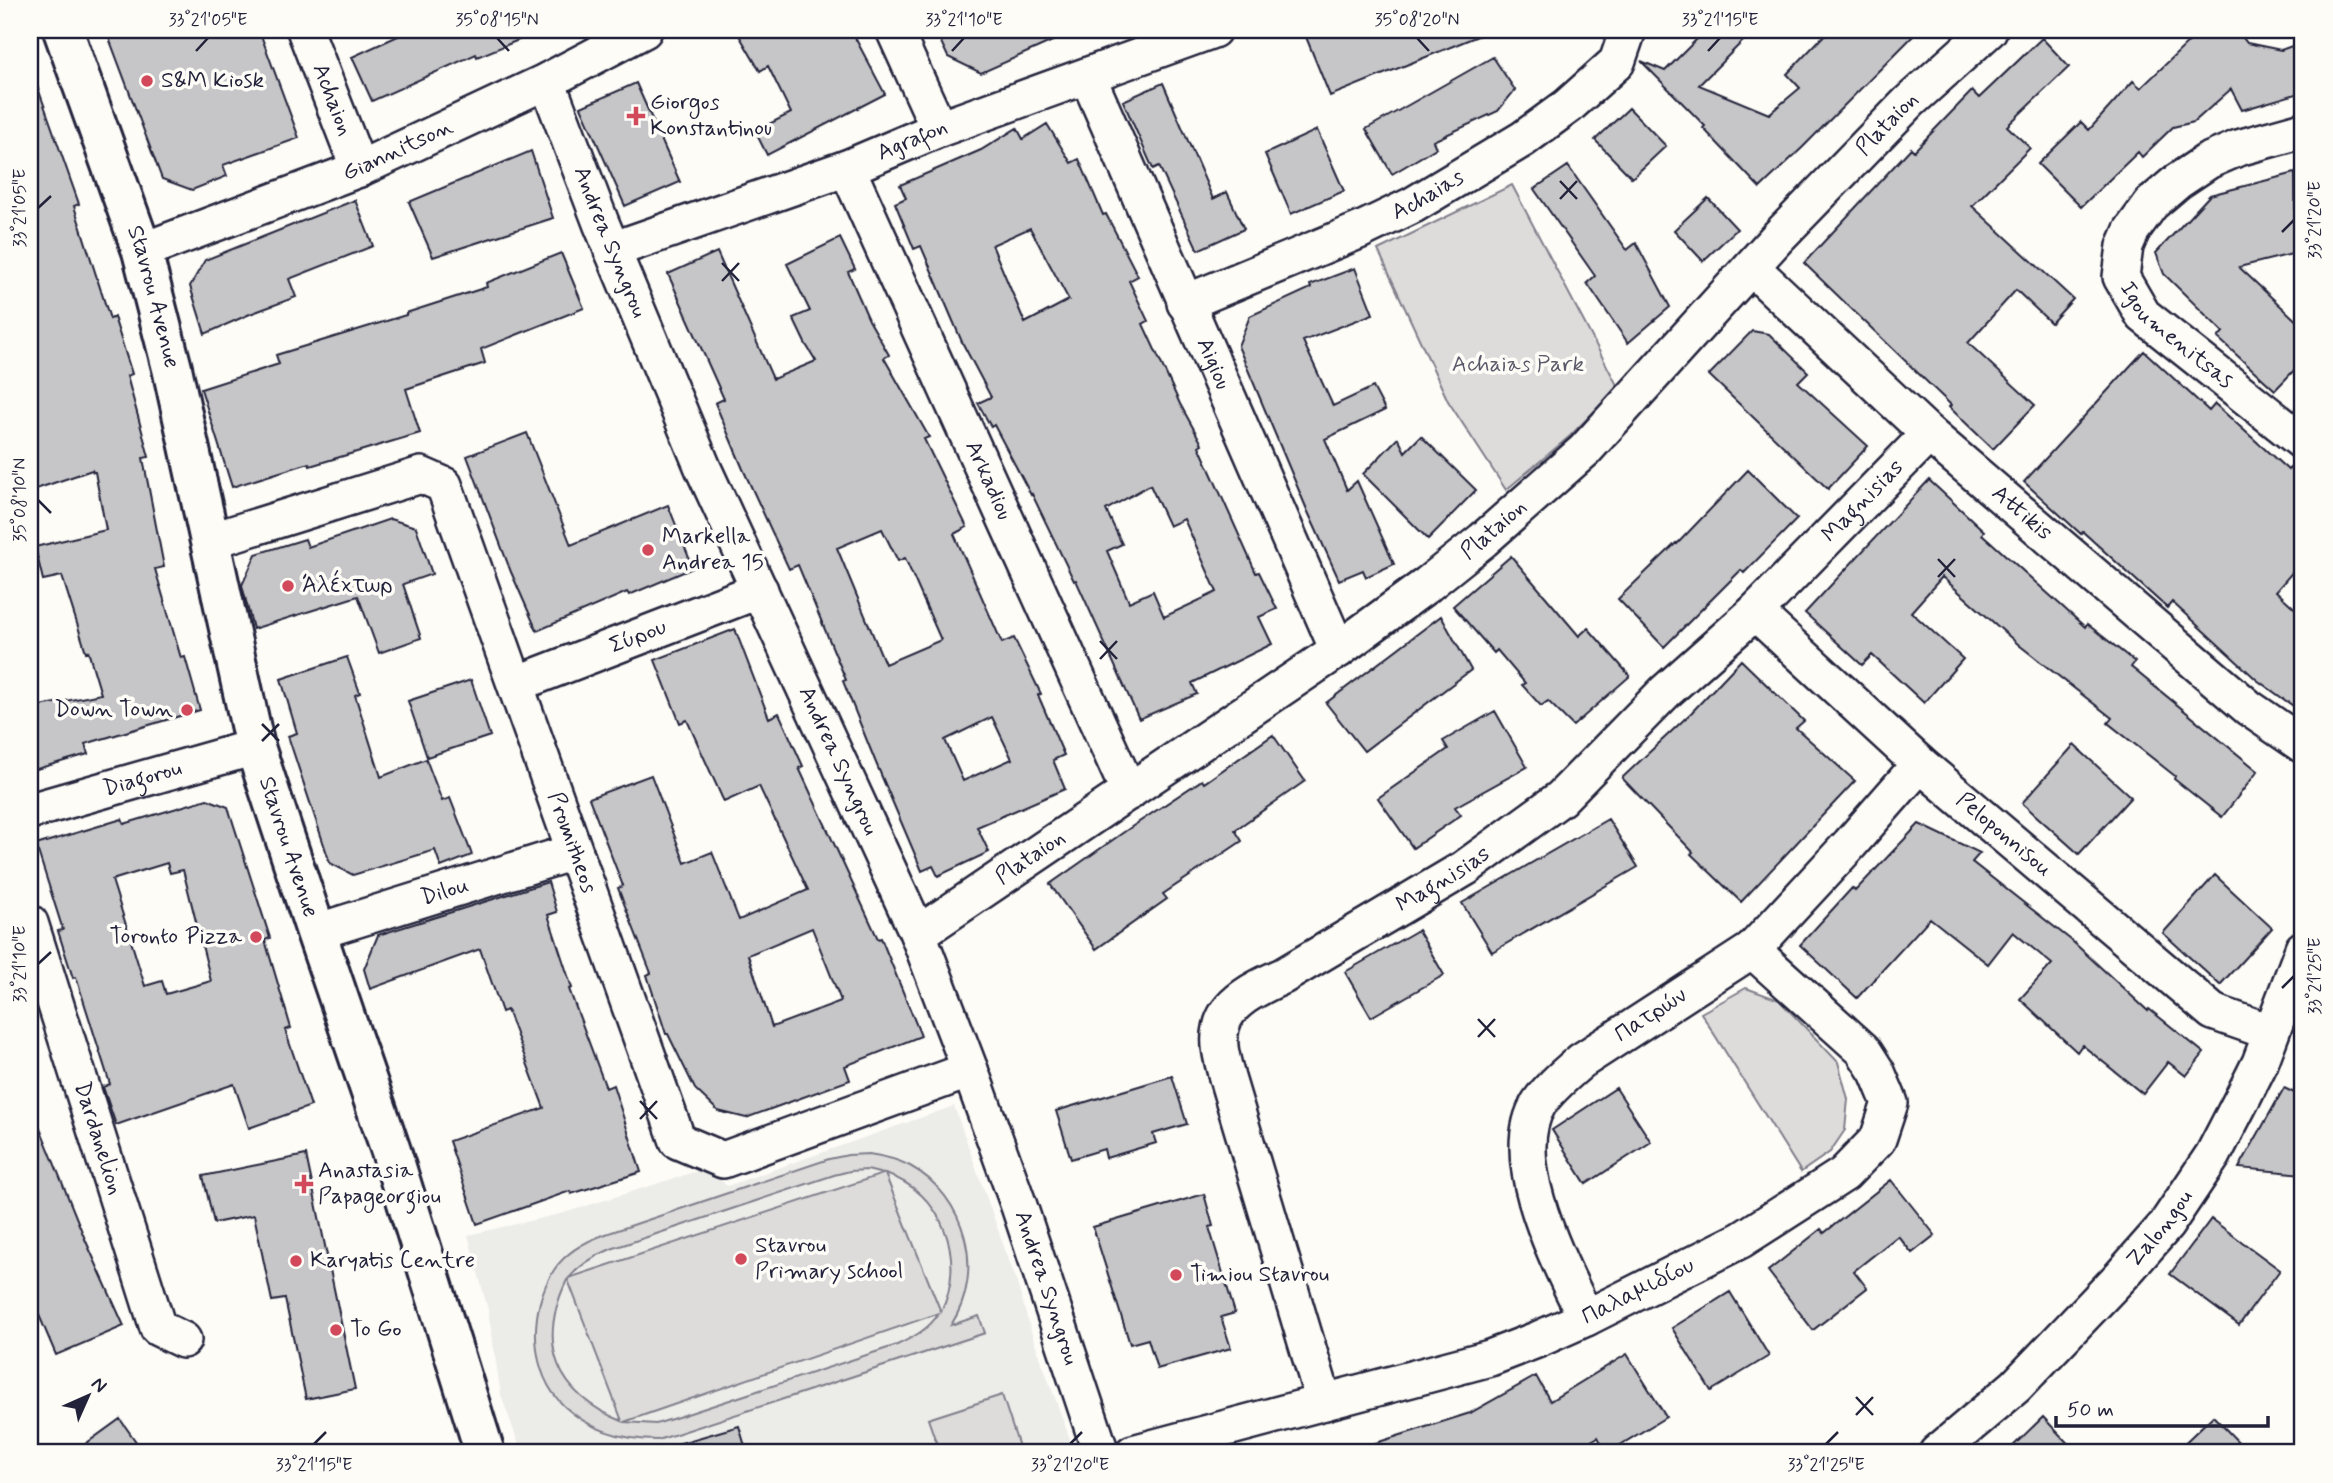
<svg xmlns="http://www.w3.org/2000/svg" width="2333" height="1483" font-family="Mynerve,sans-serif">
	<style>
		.built { fill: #ecece9 }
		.green { fill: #dddcdb; stroke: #807f8b; stroke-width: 2; fill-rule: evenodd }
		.building { fill: #c6c6c8; stroke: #22223b; stroke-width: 2; fill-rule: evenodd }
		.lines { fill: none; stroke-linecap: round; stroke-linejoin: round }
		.minor-casing { stroke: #22223b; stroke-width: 40 }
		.major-casing { stroke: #22223b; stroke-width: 44 }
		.minor { stroke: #fdfcf7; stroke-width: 35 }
		.major { stroke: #fdfcf7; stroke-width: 38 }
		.ticks { fill: none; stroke: #22223b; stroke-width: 2.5 }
		.poi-dot { fill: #d1495b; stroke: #fdfcf7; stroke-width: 2.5 }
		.labels { text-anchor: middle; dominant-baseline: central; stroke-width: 7; stroke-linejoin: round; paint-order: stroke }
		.poi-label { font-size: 23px; fill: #22223b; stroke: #fdfcf7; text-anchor: start }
		.street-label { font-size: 23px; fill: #22223b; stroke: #fdfcf7 }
		.park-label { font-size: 23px; fill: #5a5a6b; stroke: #fdfcf7 }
		.neatline { fill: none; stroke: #22223b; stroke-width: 2.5 }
		.ticks-label { font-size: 18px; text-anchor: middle; fill: #22223b }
	</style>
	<rect width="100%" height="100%" fill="#fdfcf7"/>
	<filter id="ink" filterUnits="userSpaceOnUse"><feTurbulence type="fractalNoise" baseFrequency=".0143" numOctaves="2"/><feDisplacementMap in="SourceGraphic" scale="14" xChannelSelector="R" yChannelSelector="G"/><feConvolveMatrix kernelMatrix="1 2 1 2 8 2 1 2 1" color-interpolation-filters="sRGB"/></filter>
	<g filter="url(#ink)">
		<path class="built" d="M 954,1106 L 1017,1283 L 1033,1338 L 1075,1453 L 522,1453 L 501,1395 L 488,1310 L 468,1235 L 564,1213 L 707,1168 L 727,1186 Z"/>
		<path class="green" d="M 1512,185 L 1618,387 L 1570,436 L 1506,490 L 1448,401 L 1378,250 Z
			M 1746,988 L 1779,1000 L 1838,1062 L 1848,1099 L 1845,1130 L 1830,1152 L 1801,1172 L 1701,1013 Z
			M 869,1154 C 883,1156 897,1159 910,1166 C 966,1196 986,1272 951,1325 L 979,1316 L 985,1333 L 658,1440 C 623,1440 591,1431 564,1406 C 529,1372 528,1310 554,1270 C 566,1252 586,1241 606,1234 L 829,1159 L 848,1155 ZM 867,1170 L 883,1174 L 569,1278 C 581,1264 594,1256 611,1249 L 834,1175 L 850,1171 ZM 885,1174 C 943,1191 967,1260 941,1312 ZM 567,1280 L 568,1280 L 622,1421 C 556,1394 536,1344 567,1280 ZM 939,1313 C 929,1329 914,1337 897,1345 L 675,1418 L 656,1424 L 624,1422 Z
			M 1002,1395 L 1021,1453 L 940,1453 L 928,1419 Z"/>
		<path class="building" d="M 106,30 L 259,30 L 299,138 L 223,165 L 227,176 L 192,190 L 162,179 Z
			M 411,30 L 543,30 L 477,57 L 476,54 L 372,101 L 352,57 Z
			M 736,30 L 851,30 L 885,94 L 767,155 L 755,131 L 791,113 L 768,66 L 760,71 Z
			M 963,30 L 1077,30 L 981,73 L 948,57 L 940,40 Z
			M 1322,30 L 1490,30 L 1490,31 L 1330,96 L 1306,37 Z
			M 1706,30 L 1754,30 L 1699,85 L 1769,114 L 1800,88 L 1787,74 L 1829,30 L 1919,30 L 1803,147 L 1760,188 L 1703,128 L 1705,126 L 1641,61 L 1665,71 Z
			M 2210,30 L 2237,30 L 2247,43 L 2281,50 L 2303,42 L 2303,92 L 2242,110 L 2231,89 L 2194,122 L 2173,127 L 2142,157 L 2138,152 L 2081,207 L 2038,164 L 2081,122 L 2089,130 L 2133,81 L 2141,88 L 2196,35 Z
			M 2042,38 L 2069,67 L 2007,126 L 2030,148 L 1972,206 L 2073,299 L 2051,323 L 2016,290 L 1968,343 L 2035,405 L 1993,449 L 1949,407 L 1951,405 L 1804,263 L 1911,148 L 1914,151 L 1972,91 L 1979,98 Z
			M 1493,57 L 1515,90 L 1498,111 L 1433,141 L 1436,148 L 1392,174 L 1366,129 Z
			M 33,74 L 79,204 L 74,206 L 110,319 L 114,317 L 132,374 L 127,376 L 149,457 L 143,458 L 164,567 L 155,569 L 181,658 L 185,657 L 200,710 L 85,744 L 88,754 L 30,771 L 30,708 L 101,694 L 88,651 L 86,652 L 62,576 L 43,580 L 35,547 L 106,530 L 95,472 L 93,472 L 92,470 L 30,491 L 30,75 Z
			M 636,83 L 680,182 L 625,206 L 581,107 Z
			M 1163,83 L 1213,199 L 1227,192 L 1244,229 L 1198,250 L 1159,166 L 1153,169 L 1123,101 Z
			M 1629,108 L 1666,146 L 1632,178 L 1595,140 Z
			M 1047,124 L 1071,163 L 1079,159 L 1103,215 L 1106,214 L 1138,276 L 1129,281 L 1148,321 L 1143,324 L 1180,404 L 1202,444 L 1199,446 L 1256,573 L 1259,572 L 1277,609 L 1259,617 L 1272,644 L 1192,683 L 1197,694 L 1139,719 L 1076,580 L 1074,581 L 1032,494 L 1031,495 L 994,425 L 991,427 L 978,403 L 991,397 L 962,342 L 921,246 L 914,249 L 895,203 L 906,198 L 900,185 L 981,150 L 1017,128 L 1023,139 ZM 1030,228 L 1069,300 L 1025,323 L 992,245 ZM 1150,485 L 1169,526 L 1184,519 L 1217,592 L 1164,617 L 1153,591 L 1129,602 L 1107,551 L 1122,544 L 1106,510 Z
			M 1317,130 L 1344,191 L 1291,214 L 1265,154 Z
			M 531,151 L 553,218 L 433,257 L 409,202 Z
			M 1568,166 L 1627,250 L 1636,243 L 1670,307 L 1628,343 L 1587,283 L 1595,276 L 1534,189 Z
			M 2295,173 L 2296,253 L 2239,267 L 2303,327 L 2303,361 L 2275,390 L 2218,338 L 2223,332 L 2164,274 L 2156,253 L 2210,195 Z
			M 1708,198 L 1737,229 L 1703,261 L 1674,230 Z
			M 355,200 L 373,246 L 289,279 L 296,297 L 250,314 L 205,334 L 190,286 L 205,260 Z
			M 840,238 L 855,269 L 848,272 L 869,320 L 889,355 L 884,358 L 929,437 L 924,439 L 967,527 L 954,534 L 1002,643 L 1014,638 L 1041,694 L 1038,695 L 1064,755 L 1053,760 L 1065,789 L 977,827 L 989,852 L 938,876 L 933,866 L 922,871 L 876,763 L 843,681 L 846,680 L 798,565 L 789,569 L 743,469 L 715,403 L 724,399 L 668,274 L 717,252 L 773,379 L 816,361 L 805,343 L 793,318 L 810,311 L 787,264 ZM 882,529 L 898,561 L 905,558 L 941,640 L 885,664 L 837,548 ZM 992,717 L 1012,759 L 963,781 L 945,740 Z
			M 561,253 L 584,308 L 481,349 L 485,363 L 406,389 L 420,433 L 310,466 L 309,463 L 232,487 L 201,389 L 279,364 L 276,355 L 406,315 L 406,313 L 487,287 L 486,283 Z
			M 1355,268 L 1373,314 L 1303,341 L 1333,406 L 1373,387 L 1385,410 L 1325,439 L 1347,490 L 1357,481 L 1394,564 L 1366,577 L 1363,570 L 1339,580 L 1308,512 L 1238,346 L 1250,316 L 1311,288 L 1310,285 Z
			M 1752,331 L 1769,334 L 1808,372 L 1798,382 L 1868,446 L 1828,489 L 1709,375 Z
			M 2144,351 L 2209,411 L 2215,404 L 2288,470 L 2290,468 L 2303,480 L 2303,560 L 2276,591 L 2303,616 L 2303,713 L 2257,680 L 2172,602 L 2167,608 L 2083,532 L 2081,534 L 2024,482 Z
			M 527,433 L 571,545 L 668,505 L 693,568 L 629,595 L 627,592 L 537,631 L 511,572 L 467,456 Z
			M 1421,436 L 1476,490 L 1428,539 L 1363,474 L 1398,438 L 1405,452 Z
			M 1748,470 L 1797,519 L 1744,573 L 1741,570 L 1664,647 L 1618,599 L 1676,543 L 1677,544 Z
			M 1929,480 L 1984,531 L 1982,534 L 2085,627 L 2087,624 L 2135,662 L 2131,667 L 2258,771 L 2222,817 L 2174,779 L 2175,776 L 2108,723 L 2112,718 L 2019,645 L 1942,577 L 1911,612 L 1963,659 L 1924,703 L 1872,655 L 1862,665 L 1805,613 Z
			M 390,519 L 416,527 L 432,574 L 403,584 L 421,638 L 379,653 L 358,596 L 253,629 L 242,585 L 256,554 L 305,539 L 308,547 Z
			M 1511,556 L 1579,636 L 1588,628 L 1630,676 L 1573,726 L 1548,701 L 1541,706 L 1522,685 L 1525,683 L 1497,650 L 1494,653 L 1453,606 Z
			M 1441,616 L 1471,670 L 1364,751 L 1326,703 Z
			M 735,629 L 769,718 L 779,713 L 803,766 L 799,768 L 878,939 L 881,938 L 921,1036 L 845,1066 L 850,1080 L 746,1118 L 718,1111 L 695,1089 L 668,1034 L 666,1034 L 647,975 L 651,973 L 618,888 L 623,886 L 589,798 L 651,775 L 685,863 L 712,852 L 739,920 L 808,890 L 759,786 L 724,802 L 687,720 L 680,723 L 655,660 ZM 812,928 L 841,1001 L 772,1027 L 748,955 Z
			M 347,657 L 360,693 L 355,695 L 381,777 L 426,759 L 442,801 L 450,798 L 472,855 L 441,867 L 435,850 L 353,875 L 330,863 L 288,736 L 297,733 L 281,679 Z
			M 1741,660 L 1804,721 L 1796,728 L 1855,781 L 1741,902 L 1691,854 L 1693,852 L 1622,778 L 1691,713 Z
			M 471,680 L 490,736 L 427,757 L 408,701 Z
			M 1495,711 L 1527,767 L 1455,807 L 1461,815 L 1413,848 L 1378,798 L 1448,749 L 1443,741 Z
			M 1273,735 L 1305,781 L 1235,830 L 1242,841 L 1163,894 L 1167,899 L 1096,949 L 1050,884 L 1124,832 L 1202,780 L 1204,783 Z
			M 2074,745 L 2131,797 L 2079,854 L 2022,803 Z
			M 207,799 L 228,807 L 270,938 L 265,940 L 291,1028 L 285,1030 L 311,1106 L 249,1128 L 234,1084 L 116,1125 L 103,1087 L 110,1084 L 76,977 L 73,978 L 58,931 L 63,930 L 36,845 L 122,819 L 124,824 ZM 167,863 L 170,873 L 183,870 L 211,981 L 166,994 L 162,981 L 145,986 L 112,880 Z
			M 1608,819 L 1638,867 L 1492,952 L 1462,903 Z
			M 1919,824 L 1980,853 L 1972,862 L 2071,940 L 2148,1011 L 2149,1009 L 2204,1053 L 2186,1076 L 2168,1062 L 2143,1094 L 2082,1045 L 2077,1052 L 2020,999 L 2052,964 L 2013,932 L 1988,964 L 1930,918 L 1857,998 L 1800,945 L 1852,888 L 1855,891 Z
			M 2215,875 L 2272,928 L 2220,985 L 2163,933 Z
			M 548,882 L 557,912 L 548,915 L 572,988 L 569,989 L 606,1088 L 613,1085 L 641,1172 L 571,1194 L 570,1191 L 477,1224 L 449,1141 L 544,1108 L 507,1010 L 502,1012 L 480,949 L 370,989 L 364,969 L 378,935 Z
			M 1418,930 L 1444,975 L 1371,1017 L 1345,972 Z
			M 1172,1076 L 1187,1124 L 1153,1134 L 1156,1143 L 1106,1158 L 1104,1149 L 1071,1159 L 1056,1111 Z
			M 1616,1088 L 1651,1142 L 1586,1184 L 1552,1130 Z
			M 2284,1088 L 2303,1097 L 2303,1174 L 2239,1168 Z
			M 30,1103 L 85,1239 L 124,1326 L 56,1355 L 30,1294 Z
			M 306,1155 L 355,1389 L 306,1399 L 285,1299 L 272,1301 L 254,1215 L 214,1223 L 203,1176 Z
			M 1891,1180 L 1935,1235 L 1912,1253 L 1898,1236 L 1854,1271 L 1867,1288 L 1813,1330 L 1768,1271 L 1821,1229 L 1824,1233 Z
			M 1204,1194 L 1213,1226 L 1209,1227 L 1235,1313 L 1221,1317 L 1231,1348 L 1157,1369 L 1148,1339 L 1130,1344 L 1093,1227 Z
			M 2211,1219 L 2280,1270 L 2239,1325 L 2170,1274 Z
			M 1730,1292 L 1769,1356 L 1711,1391 L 1672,1328 Z
			M 1627,1354 L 1666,1417 L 1607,1453 L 1598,1437 L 1570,1453 L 1361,1453 L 1360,1448 L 1470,1413 L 1536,1376 L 1550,1401 Z
			M 2213,1416 L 2249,1453 L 2174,1453 Z
			M 2043,1417 L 2077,1453 L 2006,1453 Z
			M 120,1419 L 144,1453 L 73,1453 Z
			M 739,1426 L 747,1453 L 668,1453 L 667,1447 Z"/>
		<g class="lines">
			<defs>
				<g id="minor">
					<path id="s1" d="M 305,30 L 359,169"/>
					<path d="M 894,30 L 939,129"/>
					<path id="s2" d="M 1088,77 L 1338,650"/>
					<path id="s3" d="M 547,81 L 601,223 L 703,468 L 918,934 L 970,1070 L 1019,1206 L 1101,1453"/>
					<path id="s4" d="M 2303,130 L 2238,148 L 2208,161 L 2178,181 L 2151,204 L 2132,230 L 2125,246 L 2121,277 L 2143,315 L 2303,442"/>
					<path id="s5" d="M 847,168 L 1129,792"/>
					<path id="s6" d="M 612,250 L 847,168 L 939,129 L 1213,30"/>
					<path id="s7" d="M 142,251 L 359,169 L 547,81 L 644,30"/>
					<path id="s8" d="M 1751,267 L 1929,434 L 2249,708 L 2303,745"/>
					<path id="s9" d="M 1185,303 L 1361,230 L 1413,205 L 1523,139 L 1568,106 L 1617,62 L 1628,30"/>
					<path id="s10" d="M 210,541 L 421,475 L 444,485 L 678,1141 L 723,1160 L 970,1070"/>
					<path id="s11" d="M 1755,612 L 1920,764 L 2213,1012 L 2270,1032"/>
					<path id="s12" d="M 516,684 L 760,590"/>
					<path id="s13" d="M 30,811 L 255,747"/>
					<path id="s14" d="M 30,923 L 158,1328 L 183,1340"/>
					<path id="s15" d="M 316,932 L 573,852"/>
					<path id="s16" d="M 918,934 L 1338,650 L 1428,584 L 1483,540 L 1585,450 L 1778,237 L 1909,102 L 1989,30"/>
					<path id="s17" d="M 1586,1318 C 1561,1265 1504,1160 1539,1103 C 1550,1087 1566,1074 1581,1061 L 1752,950 L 1850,844 L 1920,764"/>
					<path id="s18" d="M 1324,1402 L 1227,1078 C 1223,1062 1217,1045 1221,1028 C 1226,1001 1261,986 1283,976 L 1465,868 L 1561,798 L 1665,692 L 1755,612 L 1929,434"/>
					<path id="s19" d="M 1133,1453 L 1490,1358 L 1539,1339 L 1586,1318 L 1741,1240 L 1844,1174 L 1878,1139 L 1890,1103 L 1877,1072 L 1863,1050 L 1752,950"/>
					<path id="s20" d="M 1937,1453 L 2016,1386 L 2122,1275 L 2166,1225 L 2213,1155 L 2244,1095 L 2260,1063 L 2303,949"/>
				</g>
				<g id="major">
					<path id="s21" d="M 63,30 L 142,251 L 172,368 L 255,747 L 316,932 L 391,1151 L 485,1453"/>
				</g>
			</defs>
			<use href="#minor" class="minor-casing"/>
			<use href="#major" class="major-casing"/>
			<use href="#minor" class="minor"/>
			<use href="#major" class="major"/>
		</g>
	</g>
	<path class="ticks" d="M 497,38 L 509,51M 1417,38 L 1429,51M 196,51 L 208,38M 952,51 L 964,38M 1708,51 L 1720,38M 1560,181 L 1577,199M 1560,199 L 1577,181M 38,208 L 51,196M 2282,232 L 2294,220M 722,263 L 739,281M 722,281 L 739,263M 38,500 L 51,513M 1938,559 L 1955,577M 1938,577 L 1955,559M 1100,641 L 1117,659M 1100,659 L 1117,641M 262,724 L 279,741M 262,741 L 279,724M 38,964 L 51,952M 2282,988 L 2294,976M 1478,1019 L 1495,1037M 1478,1037 L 1495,1019M 640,1101 L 657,1119M 640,1119 L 657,1101M 1856,1397 L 1873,1415M 1856,1415 L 1873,1397M 314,1444 L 326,1432M 1070,1444 L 1082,1432M 1826,1444 L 1838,1432"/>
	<g class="poi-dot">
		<circle cx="147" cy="81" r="7"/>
		<path d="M632.5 105.5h7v7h7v7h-7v7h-7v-7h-7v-7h7z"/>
		<circle cx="648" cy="550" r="7"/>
		<circle cx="288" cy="586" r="7"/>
		<circle cx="187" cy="710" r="7"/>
		<circle cx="256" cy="937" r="7"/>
		<path d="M300.5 1173.5h7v7h7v7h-7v7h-7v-7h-7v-7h7z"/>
		<circle cx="741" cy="1259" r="7"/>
		<circle cx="296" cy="1261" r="7"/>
		<circle cx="1176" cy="1275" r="7"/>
		<circle cx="336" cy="1330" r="7"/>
	</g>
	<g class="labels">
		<g class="poi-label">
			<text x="161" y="81">S&amp;M Kiosk</text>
			<text x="650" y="103">Giorgos<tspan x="650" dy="26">Konstantinou</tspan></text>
			<text x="662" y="537">Markella<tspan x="662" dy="26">Andrea 15</tspan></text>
			<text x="302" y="586">Άλέχτωρ</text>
			<text x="173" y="710" text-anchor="end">Down Town</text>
			<text x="242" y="937" text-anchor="end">Toronto Pizza</text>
			<text x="318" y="1171">Anastasia<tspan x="318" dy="26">Papageorgiou</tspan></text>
			<text x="755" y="1246">Stavrou<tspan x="755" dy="26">Primary school</tspan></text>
			<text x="310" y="1261">Karyatis Centre</text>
			<text x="1190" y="1275">Timiou Stavrou</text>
			<text x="350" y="1330">To Go</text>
		</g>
		<g class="street-label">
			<text stroke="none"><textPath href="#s1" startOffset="75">Achaion</textPath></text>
			<text stroke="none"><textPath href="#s16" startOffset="1270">Plataion</textPath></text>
			<text stroke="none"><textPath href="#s6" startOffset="320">Agrafon</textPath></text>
			<text stroke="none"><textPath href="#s7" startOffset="275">Giannitson</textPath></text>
			<text stroke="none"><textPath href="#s9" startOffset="266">Achaias</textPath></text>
			<text stroke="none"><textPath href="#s3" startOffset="173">Andrea Syngrou</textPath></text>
			<text stroke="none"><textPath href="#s21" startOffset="282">Stavrou Avenue</textPath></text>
			<text stroke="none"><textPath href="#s4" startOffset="334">Igoumenitsas</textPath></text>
			<text stroke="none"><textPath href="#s2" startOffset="313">Aigiou</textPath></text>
			<text stroke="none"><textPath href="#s5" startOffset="343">Arkadiou</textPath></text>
			<text stroke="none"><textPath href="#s18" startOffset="1227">Magnisias</textPath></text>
			<text stroke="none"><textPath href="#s8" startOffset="366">Attikis</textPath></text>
			<text stroke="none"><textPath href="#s16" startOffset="704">Plataion</textPath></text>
			<text stroke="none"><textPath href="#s12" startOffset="131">Σύρου</textPath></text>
			<text stroke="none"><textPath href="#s3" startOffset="740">Andrea Syngrou</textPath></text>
			<text stroke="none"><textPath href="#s13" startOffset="117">Diagorou</textPath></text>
			<text stroke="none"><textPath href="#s11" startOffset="334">Peloponnisou</textPath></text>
			<text stroke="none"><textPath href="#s10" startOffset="626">Promitheos</textPath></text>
			<text stroke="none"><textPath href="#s21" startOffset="849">Stavrou Avenue</textPath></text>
			<text stroke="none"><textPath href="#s16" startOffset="136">Plataion</textPath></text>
			<text stroke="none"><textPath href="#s18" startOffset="660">Magnisias</textPath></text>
			<text stroke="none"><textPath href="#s15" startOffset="135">Dilou</textPath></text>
			<text stroke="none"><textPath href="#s17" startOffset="371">Πατρών</textPath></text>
			<text stroke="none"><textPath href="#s14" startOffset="226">Dardanelion</textPath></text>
			<text stroke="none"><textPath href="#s20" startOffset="317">Zalongou</textPath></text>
			<text stroke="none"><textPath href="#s3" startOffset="1307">Andrea Syngrou</textPath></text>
			<text stroke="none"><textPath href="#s19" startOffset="532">Παλαμιδίου</textPath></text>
		</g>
		<g class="park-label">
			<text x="1518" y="365">Achaias Park</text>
		</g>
	</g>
	<rect width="2333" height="1483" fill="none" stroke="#fdfcf7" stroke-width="77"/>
	<g transform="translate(88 1396) rotate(45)" stroke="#fdfcf7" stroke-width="5" paint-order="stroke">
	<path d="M0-5L12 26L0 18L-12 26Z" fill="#22223b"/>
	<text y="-10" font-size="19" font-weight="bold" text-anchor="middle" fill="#22223b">N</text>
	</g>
	<path d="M2056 1416v10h212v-10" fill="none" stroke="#22223b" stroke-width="3.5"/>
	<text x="2067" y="1416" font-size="21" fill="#22223b" stroke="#fdfcf7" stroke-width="5" paint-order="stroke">50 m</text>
	<rect x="38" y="38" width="2256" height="1406" class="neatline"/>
	<g class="ticks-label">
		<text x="208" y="25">33°21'05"E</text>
		<text x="497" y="25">35°08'15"N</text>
		<text x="964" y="25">33°21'10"E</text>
		<text x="1417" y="25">35°08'20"N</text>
		<text x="1720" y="25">33°21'15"E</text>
		<text transform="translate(19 208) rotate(-90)" y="6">33°21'05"E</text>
		<text transform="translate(2314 220) rotate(-90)" y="6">33°21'20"E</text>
		<text transform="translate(19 500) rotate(-90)" y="6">35°08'10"N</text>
		<text transform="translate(19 964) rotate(-90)" y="6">33°21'10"E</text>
		<text transform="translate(2314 976) rotate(-90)" y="6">33°21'25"E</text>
		<text x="314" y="1470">33°21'15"E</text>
		<text x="1070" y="1470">33°21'20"E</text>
		<text x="1826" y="1470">33°21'25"E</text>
	</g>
</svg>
